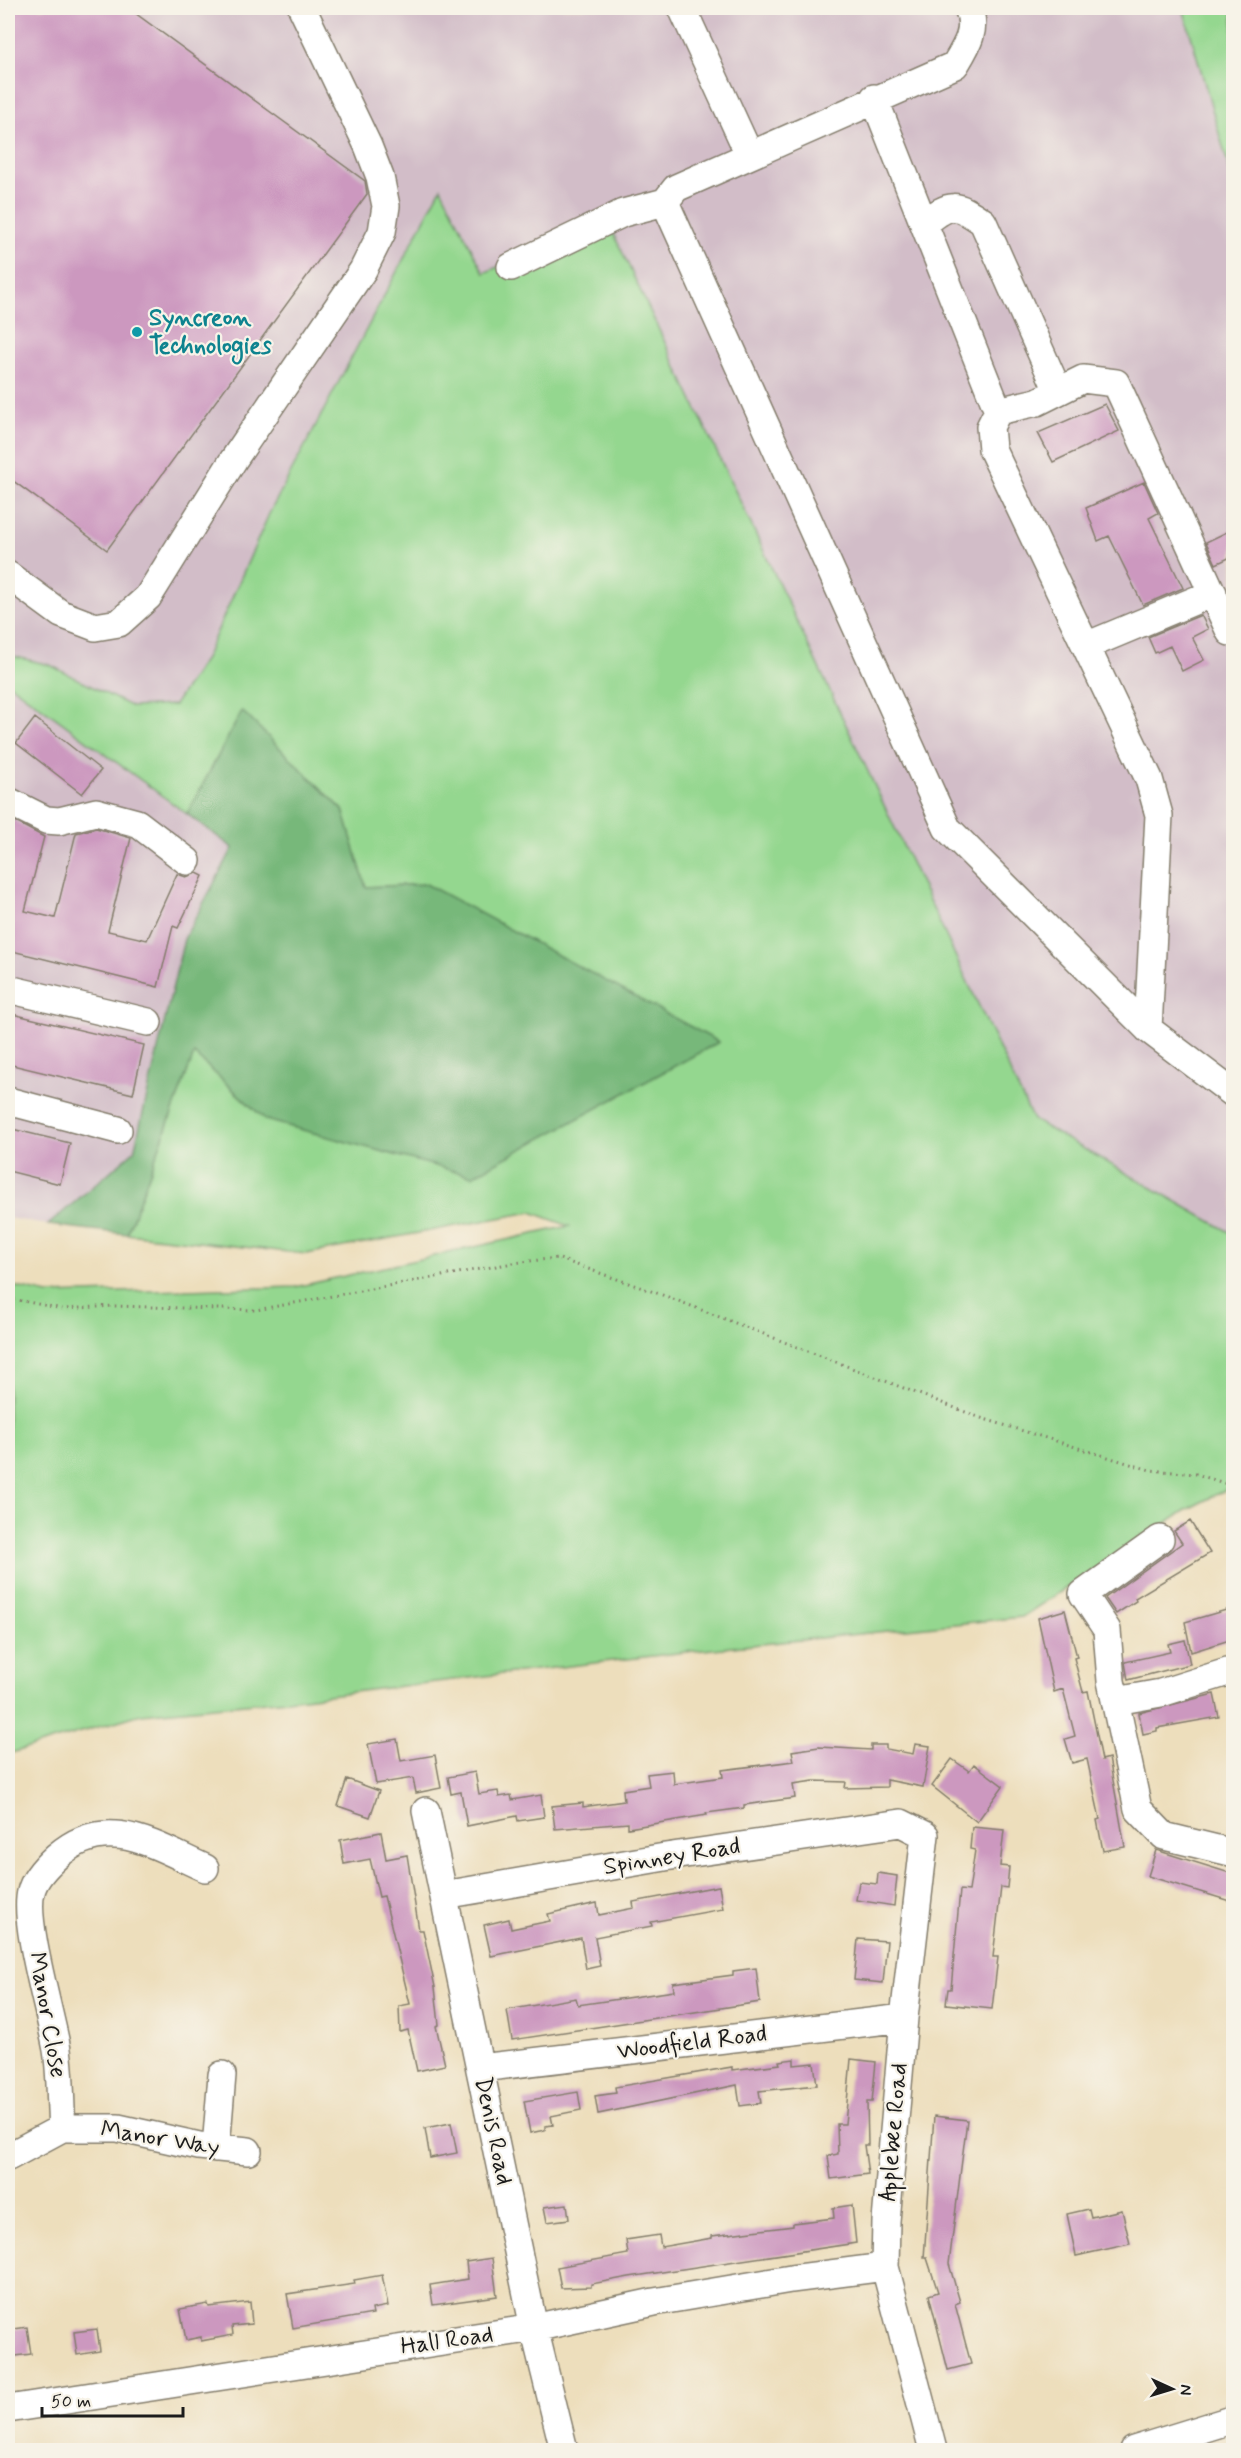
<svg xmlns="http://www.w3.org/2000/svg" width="1241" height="2458" font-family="Mynerve,sans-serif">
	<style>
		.industrial { fill: #d2bdc8 }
		.green { fill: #94d78f; stroke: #587a56; stroke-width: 1.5 }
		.forest { fill: #77b87a; stroke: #4a6a4b; stroke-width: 1.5 }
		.building { fill: #cc98bf }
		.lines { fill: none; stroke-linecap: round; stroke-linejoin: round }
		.minor-casing { stroke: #847d6c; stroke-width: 30 }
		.path { stroke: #847d6c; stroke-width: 3; stroke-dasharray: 1.5 4.5; stroke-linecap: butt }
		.minor { stroke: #fff; stroke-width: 27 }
		.culture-dot { fill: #0f9aa8; stroke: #f7f3e8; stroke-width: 2 }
		.labels { text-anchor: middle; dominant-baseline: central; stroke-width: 4.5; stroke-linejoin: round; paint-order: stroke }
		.culture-label { font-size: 24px; font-weight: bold; fill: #0d838f; stroke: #f7f3e8; text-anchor: start }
		.street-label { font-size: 24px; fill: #1c1c1c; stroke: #f7f3e8 }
	</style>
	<rect width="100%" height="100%" fill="#f7f3e8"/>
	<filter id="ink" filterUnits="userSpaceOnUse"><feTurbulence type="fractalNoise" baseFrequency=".0167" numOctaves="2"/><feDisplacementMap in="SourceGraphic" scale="12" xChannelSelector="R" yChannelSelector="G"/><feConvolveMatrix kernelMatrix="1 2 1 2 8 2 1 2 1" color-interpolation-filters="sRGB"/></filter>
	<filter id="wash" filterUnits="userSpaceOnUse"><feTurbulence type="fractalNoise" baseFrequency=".008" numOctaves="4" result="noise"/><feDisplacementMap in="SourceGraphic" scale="24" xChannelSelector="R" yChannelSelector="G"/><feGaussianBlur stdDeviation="1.35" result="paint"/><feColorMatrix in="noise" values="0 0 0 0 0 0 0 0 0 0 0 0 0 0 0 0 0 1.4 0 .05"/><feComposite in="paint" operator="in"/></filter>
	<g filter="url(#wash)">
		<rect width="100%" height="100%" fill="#eddebc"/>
		<path class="industrial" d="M 8,8 L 1183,8 L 1234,182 L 1233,1234 L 1033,1120 L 607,221 L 484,273 L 441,188 L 269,514 L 205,659 L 174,706 L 132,707 L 50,665 L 8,655 Z
			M 8,683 L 233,848 L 184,939 L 134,1151 L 48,1225 L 8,1218 Z"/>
		<path class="green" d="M 1183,8 L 1233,8 L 1233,182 Z
			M 441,188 L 484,273 L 607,220 L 1033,1120 L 1233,1234 L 1233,1486 L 1186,1510 L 1022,1617 L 694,1651 L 287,1700 L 141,1714 L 8,1754 L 8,1285 L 48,1294 L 295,1287 L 569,1226 L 531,1212 L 306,1254 L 127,1234 L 194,1054 L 266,1120 L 426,884 L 365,887 L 343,810 L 242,712 L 187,814 L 8,683 L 8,655 L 50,665 L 132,707 L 174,705 L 205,659 L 269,514 Z"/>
		<path class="forest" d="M 242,711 L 343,810 L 366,887 L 426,884 L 719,1042 L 472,1176 L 266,1120 L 194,1054 L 127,1234 L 48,1225 L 134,1151 L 184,939 L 233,848 L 187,814 Z"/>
		<g id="blocks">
			<path class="building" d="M 8,8 L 128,8 L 365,181 L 367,194 L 107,550 L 8,477 Z
				M 1105,404 L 1119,431 L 1053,462 L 1038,433 Z
				M 1144,482 L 1158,513 L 1149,518 L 1183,588 L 1143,605 L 1109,536 L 1098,541 L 1086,508 Z
				M 1233,529 L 1233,556 L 1216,564 L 1206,542 Z
				M 1201,615 L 1208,629 L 1192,637 L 1204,660 L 1182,671 L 1170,646 L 1155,653 L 1148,637 Z
				M 35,718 L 101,770 L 82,794 L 16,743 Z
				M 8,818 L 44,837 L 25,911 L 55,918 L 76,833 L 96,828 L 131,838 L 108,931 L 147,940 L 177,874 L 186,877 L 197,873 L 203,876 L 178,928 L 173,926 L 158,987 L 8,950 Z
				M 8,1013 L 144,1045 L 133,1094 L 8,1064 Z
				M 8,1128 L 70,1143 L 60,1184 L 8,1171 Z
				M 1190,1521 L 1210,1553 L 1135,1598 L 1136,1601 L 1116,1614 L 1105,1598 L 1182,1543 L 1174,1531 Z
				M 1233,1608 L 1233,1639 L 1191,1652 L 1185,1622 Z
				M 1065,1610 L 1077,1657 L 1074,1658 L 1083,1692 L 1088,1691 L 1102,1760 L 1109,1758 L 1125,1847 L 1103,1851 L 1097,1820 L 1100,1819 L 1087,1759 L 1072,1763 L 1065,1739 L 1075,1736 L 1063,1689 L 1054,1692 L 1038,1618 Z
				M 1185,1640 L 1190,1664 L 1128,1680 L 1125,1662 L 1170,1652 L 1168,1644 Z
				M 1214,1694 L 1219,1717 L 1157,1728 L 1157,1731 L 1143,1734 L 1139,1713 Z
				M 397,1739 L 401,1761 L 435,1755 L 441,1788 L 416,1793 L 413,1778 L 376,1784 L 368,1744 Z
				M 915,1744 L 930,1746 L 923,1787 L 887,1780 L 887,1787 L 845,1788 L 846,1782 L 814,1781 L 793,1784 L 795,1798 L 744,1805 L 744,1808 L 706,1813 L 707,1815 L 628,1828 L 628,1823 L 555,1829 L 552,1806 L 583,1803 L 583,1807 L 624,1801 L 623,1790 L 649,1786 L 647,1774 L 673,1771 L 674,1784 L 723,1777 L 722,1770 L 794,1761 L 792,1751 L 819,1747 L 871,1750 L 871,1745 L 886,1745 L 886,1749 L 913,1754 Z
				M 952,1759 L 969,1771 L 974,1764 L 1003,1786 L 977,1822 L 932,1786 Z
				M 475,1772 L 479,1794 L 498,1791 L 499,1797 L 511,1795 L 512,1800 L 541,1795 L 544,1817 L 518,1821 L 517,1816 L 467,1826 L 461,1792 L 451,1794 L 448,1777 Z
				M 347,1779 L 379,1791 L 370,1817 L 338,1806 Z
				M 972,1827 L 1004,1830 L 1000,1866 L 1009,1867 L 1007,1888 L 1001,1887 L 993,1957 L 998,1957 L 992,2009 L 946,2004 L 948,1989 L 951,1989 L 960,1890 L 969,1891 L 975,1850 L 970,1849 Z
				M 381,1832 L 386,1859 L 407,1855 L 419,1930 L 423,1930 L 435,1987 L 439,2025 L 436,2026 L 445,2065 L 417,2071 L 408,2030 L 400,2032 L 399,2006 L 410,2004 L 384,1896 L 379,1897 L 370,1859 L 344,1864 L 340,1840 Z
				M 1156,1850 L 1233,1874 L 1233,1902 L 1148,1876 Z
				M 878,1873 L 897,1876 L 894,1906 L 856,1900 L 859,1882 L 877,1884 Z
				M 719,1886 L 723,1909 L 651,1922 L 652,1926 L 595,1937 L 600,1966 L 586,1969 L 581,1938 L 491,1956 L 484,1925 L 509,1919 L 511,1929 L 550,1921 L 548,1914 L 597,1903 L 599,1915 L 634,1908 L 633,1902 Z
				M 858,1939 L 887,1941 L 883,1983 L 854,1980 Z
				M 756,1968 L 760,2002 L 512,2040 L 507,2010 L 576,1998 L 578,2005 L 674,1991 L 673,1983 L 733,1975 L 733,1971 Z
				M 794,2059 L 794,2065 L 814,2063 L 817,2085 L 759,2091 L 761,2103 L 740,2106 L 737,2085 L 598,2114 L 595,2096 L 616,2093 L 615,2087 L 732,2067 L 732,2070 L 780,2064 L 779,2061 Z
				M 851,2059 L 876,2062 L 872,2102 L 867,2102 L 868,2145 L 864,2145 L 868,2174 L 831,2179 L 828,2156 L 838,2154 L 837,2124 L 845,2124 Z
				M 578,2092 L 581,2110 L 551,2116 L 553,2125 L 545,2126 L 545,2130 L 530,2133 L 524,2101 Z
				M 934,2116 L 967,2120 L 949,2264 L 960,2302 L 955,2304 L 971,2364 L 948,2370 L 929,2295 L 938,2292 L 927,2258 L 924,2258 Z
				M 451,2123 L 457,2153 L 430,2158 L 425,2128 Z
				M 567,2204 L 569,2219 L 547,2222 L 544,2207 Z
				M 852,2205 L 856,2243 L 629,2277 L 591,2284 L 591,2287 L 561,2288 L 557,2267 L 628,2254 L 626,2240 L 659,2235 L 661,2247 L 712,2238 L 712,2236 L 793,2226 L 793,2223 L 834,2218 L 833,2208 Z
				M 1089,2209 L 1091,2217 L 1122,2210 L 1130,2244 L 1076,2256 L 1067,2214 Z
				M 492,2258 L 497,2296 L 433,2305 L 430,2285 L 468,2279 L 466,2262 Z
				M 382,2275 L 388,2306 L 372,2309 L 373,2314 L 293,2328 L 287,2294 L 355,2284 L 354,2280 Z
				M 250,2302 L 252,2324 L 232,2326 L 233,2335 L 201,2341 L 201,2337 L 186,2340 L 180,2309 L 208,2304 L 209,2307 Z
				M 27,2327 L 31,2354 L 8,2357 L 8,2330 Z
				M 97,2329 L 100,2351 L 77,2355 L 74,2332 Z"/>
		</g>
	</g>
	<g filter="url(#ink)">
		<use href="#blocks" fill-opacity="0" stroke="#847d6c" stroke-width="1.5"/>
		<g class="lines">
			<defs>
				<path id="minor" d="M 682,8 L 749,154
					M 968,8 C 978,29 966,47 955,65 L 676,188 L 665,202 L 947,828 L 1148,1029
					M 874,98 L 998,411
					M 924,224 C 951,202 955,203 983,222 L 1058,391
					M 511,267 L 623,213 L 665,202
					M 8,575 L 61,614 L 95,627 L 119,623 L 148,597 L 234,459 L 363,270 L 382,232 L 386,206 L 380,177 L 368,146 L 302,8
					M 1234,630 L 1230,632 L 1116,383 L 1083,379 L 1037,402 L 998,411 L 990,427 L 992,449 L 1149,779 L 1159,815 L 1148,1029 L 1234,1094
					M 1086,646 L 1213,593
					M 8,801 L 46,820 L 59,821 L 96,812 L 137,823 L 187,861
					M 8,989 L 148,1022
					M 8,1101 L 118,1130
					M 1160,1539 L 1083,1594 L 1107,1630 L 1111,1681 L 1138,1809 L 1164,1836 L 1234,1853
					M 1116,1701 L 1161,1693 L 1234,1670
					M 426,1811 L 534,2328 L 564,2450
					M 444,1895 L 665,1857 L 901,1823 L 925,1835 L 904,2018 L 886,2221 L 885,2267 L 933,2450
					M 480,2068 L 904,2018
					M 62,2128 C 60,2102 61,2075 57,2050 C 51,2015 23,1922 31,1892 C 34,1878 47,1865 57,1856 C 107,1812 155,1846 205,1868
					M 216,2148 L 222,2075
					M 8,2157 L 62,2128 L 118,2128 L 199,2146 L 248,2151
					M 8,2409 L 534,2328 L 654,2302 L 791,2279 L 885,2267
					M 1134,2450 L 1234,2419"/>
			</defs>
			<use href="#minor" class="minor-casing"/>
			<path class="path" d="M 8,1298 L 63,1309 L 114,1306 L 256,1310 L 513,1263 L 557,1258 L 668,1297 L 981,1418 L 1150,1470 L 1196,1474 L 1224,1483 L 1234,1492"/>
			<use href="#minor" class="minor"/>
		</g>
	</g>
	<circle class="culture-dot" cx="137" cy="332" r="6"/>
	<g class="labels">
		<g class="culture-label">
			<text x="149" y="318">Syncreon<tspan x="149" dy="28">Technologies</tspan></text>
		</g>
		<g class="street-label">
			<text transform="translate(672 1857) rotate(-9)">Spinney Road</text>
			<text transform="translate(47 2015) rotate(80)">Manor Close</text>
			<text transform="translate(692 2043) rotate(-7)">Woodfield Road</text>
			<text transform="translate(493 2131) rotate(78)">Denis Road</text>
			<text transform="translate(894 2132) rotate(-85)">Applebee Road</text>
			<text transform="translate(160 2139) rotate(9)">Manor Way</text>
			<text transform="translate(447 2341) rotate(-8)">Hall Road</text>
		</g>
	</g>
	<rect width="1241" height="2458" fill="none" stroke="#f7f3e8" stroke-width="30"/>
	<g transform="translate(1172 2389) rotate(94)" stroke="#f7f3e8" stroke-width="4.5" paint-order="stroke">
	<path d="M0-4.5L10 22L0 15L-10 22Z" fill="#1c1c1c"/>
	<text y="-9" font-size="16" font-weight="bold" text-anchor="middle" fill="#1c1c1c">N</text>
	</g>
	<path d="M42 2407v9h141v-9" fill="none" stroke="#1c1c1c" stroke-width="3"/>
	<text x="51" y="2407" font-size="18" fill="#1c1c1c" stroke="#f7f3e8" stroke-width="4.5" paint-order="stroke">50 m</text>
</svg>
